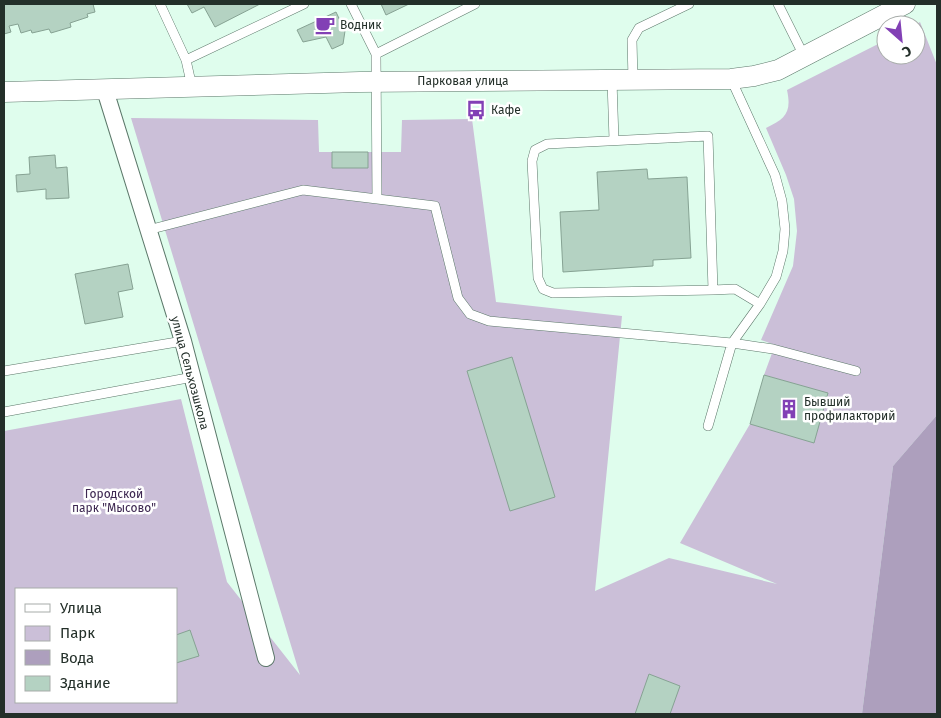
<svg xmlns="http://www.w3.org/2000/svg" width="941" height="718" font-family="'Fira Sans',sans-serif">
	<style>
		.green { fill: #cbbfd8; fill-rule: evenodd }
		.water { fill: #ad9fbd }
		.building { fill: #b4d2c2; stroke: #86a293 }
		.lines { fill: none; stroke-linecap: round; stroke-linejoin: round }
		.service-casing { stroke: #5c786a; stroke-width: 10 }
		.minor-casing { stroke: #5c786a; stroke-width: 18 }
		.tertiary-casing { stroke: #5c786a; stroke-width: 21 }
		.service { stroke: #fff; stroke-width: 9 }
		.minor { stroke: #fff; stroke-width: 16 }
		.tertiary { stroke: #fff; stroke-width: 20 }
		.labels { text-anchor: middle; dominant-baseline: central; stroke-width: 5; stroke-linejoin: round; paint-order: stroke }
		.poi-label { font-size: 12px; fill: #232f29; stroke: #fff; text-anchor: start }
		.street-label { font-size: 12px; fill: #232f29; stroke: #fff }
		.park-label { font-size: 12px; fill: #3c2650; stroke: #fff }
	</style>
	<rect width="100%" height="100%" fill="#dffded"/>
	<path class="green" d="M 920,22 L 937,65 L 937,415 L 893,466 L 862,714 L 4,714 L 4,431 L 181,399 L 227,582 L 300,675 L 131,118 L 318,120 L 319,152 L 401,152 L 402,120 L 472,119 L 496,302 L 622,316 L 595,591 L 669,558 L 777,584 L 680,543 L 750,424 L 814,442 L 828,394 L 764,375 L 775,345 L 761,340 L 793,266 L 797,231 L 794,199 L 786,175 L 766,128 C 785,119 792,113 787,90 L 886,40 L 886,55 L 916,55 L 916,25 L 915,25 ZM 16,589 L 176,589 L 176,702 L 16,702 Z"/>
	<path class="water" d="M 937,415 L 937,714 L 862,714 L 893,466 Z"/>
	<path class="building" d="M 4,4 L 93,4 L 95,12 L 87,14 L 88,17 L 70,23 L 71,27 L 51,33 L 49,29 L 32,33 L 31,30 L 21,33 L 18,24 L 9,26 L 11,32 L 4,34 Z
		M 187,4 L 260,4 L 215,27 L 204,7 L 192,13 Z
		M 381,4 L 409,4 L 386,15 Z
		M 336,12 L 345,31 L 343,44 L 332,49 L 326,37 L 303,42 L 297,30 Z
		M 332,152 L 368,152 L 368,168 L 332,168 Z
		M 55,155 L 56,168 L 67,167 L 69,198 L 46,199 L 46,189 L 17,192 L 16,175 L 30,174 L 29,157 Z
		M 647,169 L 648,179 L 687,177 L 691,258 L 653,260 L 653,266 L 563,272 L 560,212 L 599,210 L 597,172 Z
		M 128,264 L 133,289 L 118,292 L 123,317 L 85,324 L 75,274 Z
		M 512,357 L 555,497 L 510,511 L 467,371 Z
		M 764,375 L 828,393 L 814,443 L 750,424 Z
		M 190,630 L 199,656 L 176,663 L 176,635 Z
		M 649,674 L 680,686 L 670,714 L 635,714 Z"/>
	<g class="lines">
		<defs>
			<path id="service" d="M 160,4 L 186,60 L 192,87
				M 351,4 L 376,54 L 377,199
				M 778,4 L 804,56
				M 376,54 L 475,4
				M 186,60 L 304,4
				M 633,80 L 632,40 L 639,28 L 689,4
				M 612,81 L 614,140
				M 148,230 L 303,190 L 435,206 L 458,298 L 470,314 L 489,321 L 732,343 L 773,349 L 856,371
				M 713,290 L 708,136 L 547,144 L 535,150 L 532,161 L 538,278 L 543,289 L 553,293 L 713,290 L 735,289 L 760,304
				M 4,371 L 183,341
				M 4,412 L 193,377
				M 708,426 L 732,343 L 760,304 L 776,277 L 783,251 L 785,229 L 782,201 L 775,175 L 731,79"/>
			<path id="minor" d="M 105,90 L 183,341 L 266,658"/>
			<path id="tertiary" d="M 4,92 L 360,82 L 731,79 L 754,76 L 778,70 L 905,4"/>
		</defs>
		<use href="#service" class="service-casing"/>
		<use href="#minor" class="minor-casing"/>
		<use href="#tertiary" class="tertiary-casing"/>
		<use href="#service" class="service"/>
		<use href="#minor" class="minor"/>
		<use href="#tertiary" class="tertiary"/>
	</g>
	<defs>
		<symbol id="cafe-bare" viewBox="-9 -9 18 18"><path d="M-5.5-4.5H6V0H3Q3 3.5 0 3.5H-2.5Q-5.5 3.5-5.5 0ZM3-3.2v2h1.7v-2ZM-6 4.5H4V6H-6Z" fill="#8240b5" stroke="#fff" stroke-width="2.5" paint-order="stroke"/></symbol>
		<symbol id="bus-bare" viewBox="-9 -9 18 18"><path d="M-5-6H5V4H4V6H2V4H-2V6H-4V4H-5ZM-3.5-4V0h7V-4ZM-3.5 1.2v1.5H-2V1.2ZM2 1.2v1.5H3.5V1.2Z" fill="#8240b5" stroke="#fff" stroke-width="2.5" paint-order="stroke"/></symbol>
		<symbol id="building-bare" viewBox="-9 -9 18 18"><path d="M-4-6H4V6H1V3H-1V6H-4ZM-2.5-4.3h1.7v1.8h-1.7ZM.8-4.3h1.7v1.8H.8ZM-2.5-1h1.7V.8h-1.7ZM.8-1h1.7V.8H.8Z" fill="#8240b5" stroke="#fff" stroke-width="2.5" paint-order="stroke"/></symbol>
	</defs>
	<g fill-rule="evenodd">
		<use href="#cafe-bare" x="311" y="11" width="28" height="28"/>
		<use href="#bus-bare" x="462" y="96" width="28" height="28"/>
		<use href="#building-bare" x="775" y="395" width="28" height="28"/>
	</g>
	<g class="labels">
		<g class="poi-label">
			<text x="340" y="25">Водник</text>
			<text x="491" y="110">Кафе</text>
			<text x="804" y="402">Бывший<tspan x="804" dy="14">профилакторий</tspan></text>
		</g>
		<g class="street-label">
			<text x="463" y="81">Парковая улица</text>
			<text transform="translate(190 373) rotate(75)">улица Сельхозшкола</text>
		</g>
		<g class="park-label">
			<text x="114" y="494">Городской<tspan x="114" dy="14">парк "Мысово"</tspan></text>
		</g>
	</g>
	<rect width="941" height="718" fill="none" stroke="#232f29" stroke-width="10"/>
	<rect x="15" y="588" width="162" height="115" fill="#ffffff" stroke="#a7aca9"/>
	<rect x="25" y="604" width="25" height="8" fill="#ffffff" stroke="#a7aca9"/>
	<text x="60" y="613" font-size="15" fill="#232f29">Улица</text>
	<rect x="25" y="626" width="25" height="15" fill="#cbbfd8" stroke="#a7aca9"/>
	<text x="60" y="638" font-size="15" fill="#232f29">Парк</text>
	<rect x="25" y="650" width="25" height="15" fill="#ad9fbd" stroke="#a7aca9"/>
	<text x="60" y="663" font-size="15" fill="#232f29">Вода</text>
	<rect x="25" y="676" width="25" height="15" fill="#b4d2c2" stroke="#a7aca9"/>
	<text x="60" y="688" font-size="15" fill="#232f29">Здание</text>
	<g transform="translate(901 40) rotate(153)"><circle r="24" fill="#ffffff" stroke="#a7aca9"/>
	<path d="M0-4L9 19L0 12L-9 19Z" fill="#8240b5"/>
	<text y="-8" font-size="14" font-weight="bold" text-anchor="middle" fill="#232f29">С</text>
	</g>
</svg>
